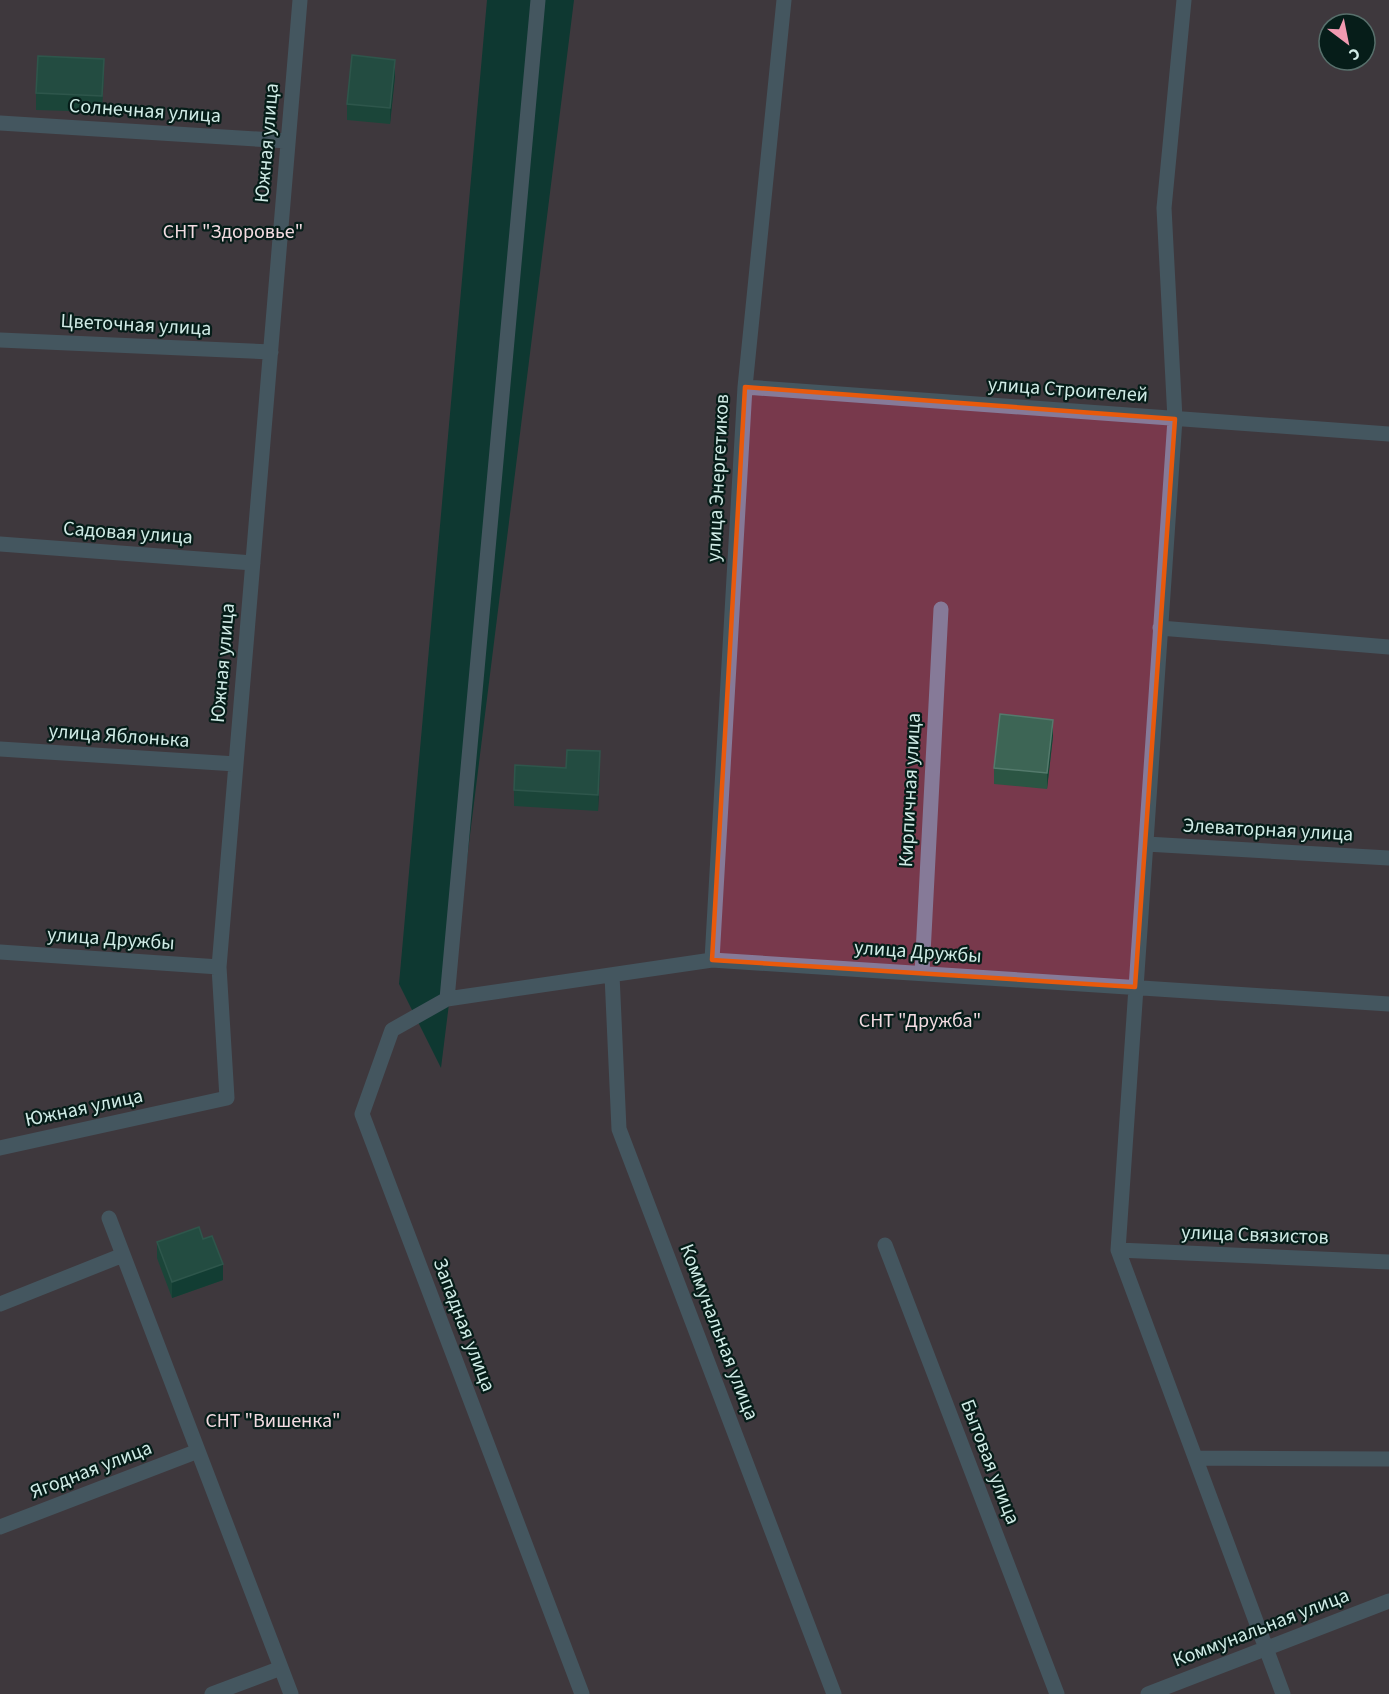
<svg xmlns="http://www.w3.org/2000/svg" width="1389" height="1694" font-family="'Source Sans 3',sans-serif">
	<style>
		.green { fill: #78394c; fill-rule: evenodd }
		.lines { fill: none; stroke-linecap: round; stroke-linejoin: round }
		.minor { stroke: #867a98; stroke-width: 15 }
		.wall { fill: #2b5543 }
		.shaded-wall { fill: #184335 }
		.building { fill: #3d6555; stroke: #547a6c; stroke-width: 1.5 }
		.marked { fill: none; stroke: #e8590c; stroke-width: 4.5; stroke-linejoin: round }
		.labels { text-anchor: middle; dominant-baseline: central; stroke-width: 4.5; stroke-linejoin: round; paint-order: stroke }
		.street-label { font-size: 20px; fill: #d0ebe6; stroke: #061d19 }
		.park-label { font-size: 20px; fill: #f3dbe1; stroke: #061d19 }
	</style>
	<rect width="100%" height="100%" fill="#0e3832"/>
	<path class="green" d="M 0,0 L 487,0 L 399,984 L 441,1068 L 574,0 L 1389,0 L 1389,1694 L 0,1694 ZM 1329,24 L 1365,24 L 1365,60 L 1329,60 Z"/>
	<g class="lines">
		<path class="minor" d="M 1184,0 L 1164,208 L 1175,419 L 1118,1250 L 1283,1694
			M 0,123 L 288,141
			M 0,340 L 271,352
			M 745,387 L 1389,434
			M 0,544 L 253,563
			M 1160,628 L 1389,647
			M 0,749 L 236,764
			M 1146,844 L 1389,858
			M 0,952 L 219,967
			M 712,960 L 745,387 L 784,0
			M 922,973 L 941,609
			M 612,975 L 619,1129 L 834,1694
			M 447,999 L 538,0
			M 0,1148 L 227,1098 L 219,967 L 300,0
			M 109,1218 L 291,1694
			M 885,1245 L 1057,1694
			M 1118,1250 L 1389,1262
			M 0,1304 L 123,1255
			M 1196,1458 L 1389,1459
			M 0,1527 L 198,1451
			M 212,1694 L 281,1668
			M 582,1694 L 362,1114 L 392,1030 L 447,999 L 712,960 L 1389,1004
			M 1148,1694 L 1389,1601"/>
	</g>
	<path class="wall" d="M 104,75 L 102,112 L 36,110 L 36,93 Z
		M 395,76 L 390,124 L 347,120 L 347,104 Z
		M 1053,736 L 1047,789 L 994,784 L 994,768 Z
		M 600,767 L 598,811 L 514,806 L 514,790 L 566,768 Z
		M 203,1239 L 223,1280 L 172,1298 L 157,1258 L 157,1242 Z"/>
	<path class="shaded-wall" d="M 395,60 L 395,76 L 390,124 L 390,108 Z
		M 1053,720 L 1053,736 L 1047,789 L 1047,773 Z
		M 600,751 L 600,767 L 598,811 L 598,795 Z
		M 223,1264 L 223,1280 L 172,1298 L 172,1282 Z"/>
	<path class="building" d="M 352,55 L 395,60 L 390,108 L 347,104 Z
		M 38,56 L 104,59 L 102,96 L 36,93 Z
		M 1000,714 L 1053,720 L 1047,773 L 994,768 Z
		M 567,750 L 600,751 L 598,795 L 514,790 L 515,765 L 566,768 Z
		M 199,1227 L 203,1239 L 212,1236 L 223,1264 L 172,1282 L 157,1242 Z"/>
	<path d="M0 0H1389V1694H0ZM 745,387 L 1175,419 L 1135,987 L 712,960 Z" fill="#0e3832" fill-opacity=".55" fill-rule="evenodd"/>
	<path class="marked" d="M 745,387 L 1175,419 L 1135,987 L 712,960 Z"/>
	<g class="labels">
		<g class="street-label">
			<text transform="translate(145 111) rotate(4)">Солнечная улица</text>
			<text transform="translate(267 143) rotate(-85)">Южная улица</text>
			<text transform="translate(136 325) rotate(3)">Цветочная улица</text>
			<text transform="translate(1068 390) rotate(4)">улица Строителей</text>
			<text transform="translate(718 478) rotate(-87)">улица Энергетиков</text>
			<text transform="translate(128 533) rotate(4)">Садовая улица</text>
			<text transform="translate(223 663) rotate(-85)">Южная улица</text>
			<text transform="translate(119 736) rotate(4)">улица Яблонька</text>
			<text transform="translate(910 790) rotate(-87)">Кирпичная улица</text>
			<text transform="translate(1268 830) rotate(3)">Элеваторная улица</text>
			<text transform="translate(111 939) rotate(4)">улица Дружбы</text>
			<text transform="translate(918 952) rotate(4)">улица Дружбы</text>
			<text transform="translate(84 1108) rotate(-12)">Южная улица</text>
			<text transform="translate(1255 1235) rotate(2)">улица Связистов</text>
			<text transform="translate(464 1325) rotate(69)">Западная улица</text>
			<text transform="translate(719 1332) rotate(69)">Коммунальная улица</text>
			<text transform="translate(990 1462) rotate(69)">Бытовая улица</text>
			<text transform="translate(91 1470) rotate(-21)">Ягодная улица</text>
			<text transform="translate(1261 1628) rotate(-21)">Коммунальная улица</text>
		</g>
		<g class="park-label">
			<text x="233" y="232">СНТ "Здоровье"</text>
			<text x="920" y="1021">СНТ "Дружба"</text>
			<text x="273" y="1421">СНТ "Вишенка"</text>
		</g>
	</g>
	<g transform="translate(1347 42) rotate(148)"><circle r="28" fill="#061d19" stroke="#576f6b" stroke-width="1.5"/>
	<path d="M0-4.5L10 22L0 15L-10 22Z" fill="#f19ab1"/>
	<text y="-9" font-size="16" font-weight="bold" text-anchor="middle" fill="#d0ebe6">С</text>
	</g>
</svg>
